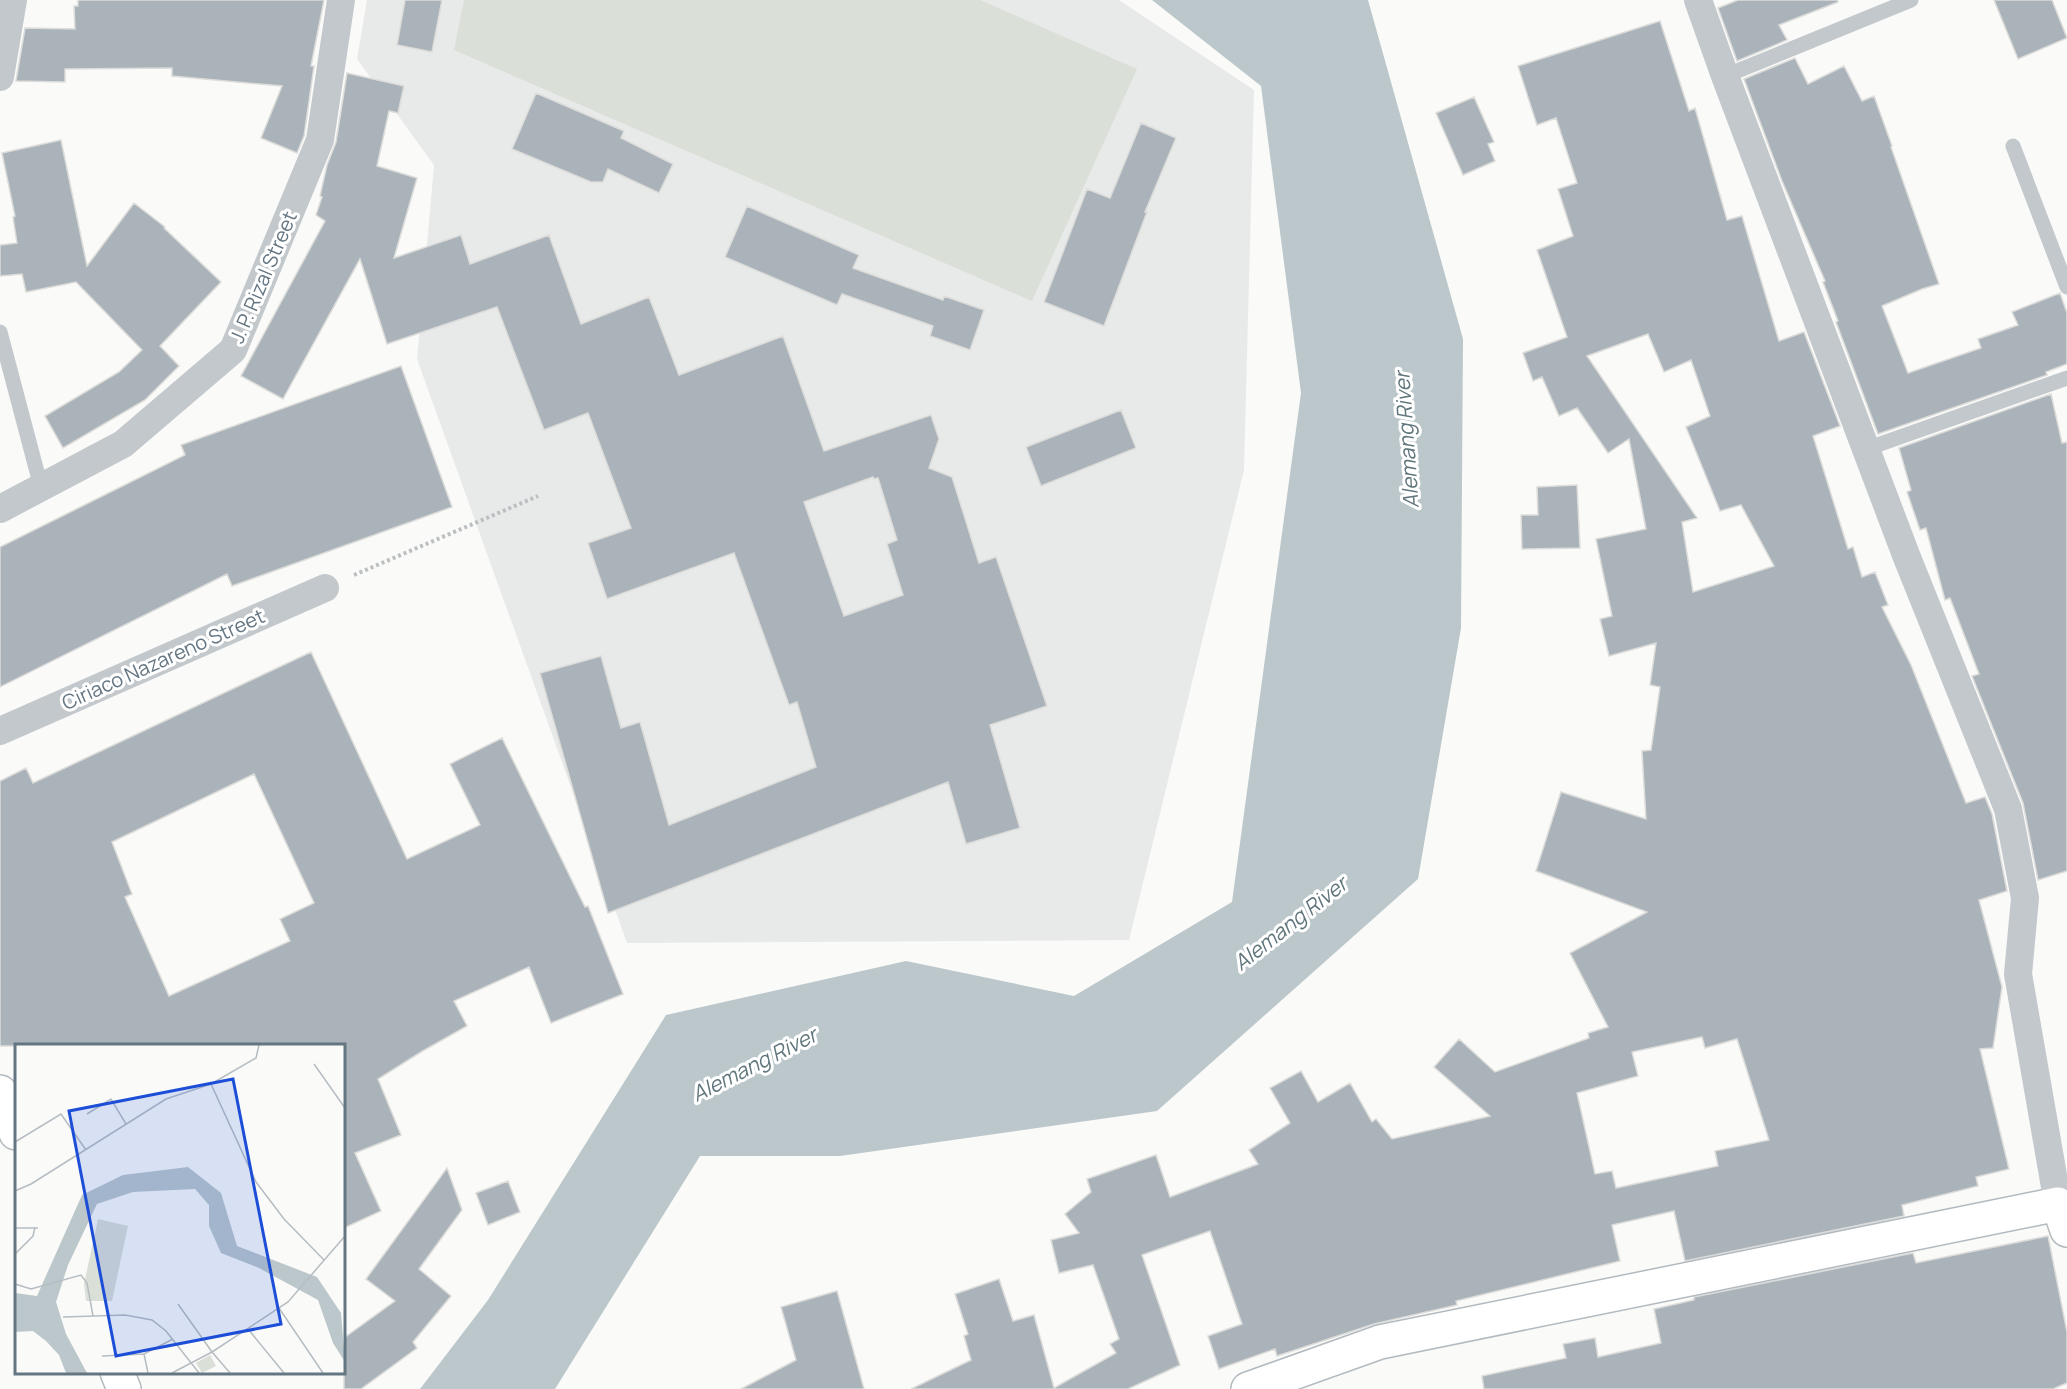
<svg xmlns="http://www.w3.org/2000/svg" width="2067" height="1389" font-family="Manrope,sans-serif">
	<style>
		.built { fill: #e8e9e9 }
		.green { fill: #dadfd7 }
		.water { fill: #bbc7cb }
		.building { fill: #aab3b9; stroke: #dcdcda; stroke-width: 1.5; fill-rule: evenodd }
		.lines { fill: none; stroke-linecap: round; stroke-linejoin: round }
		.secondary-casing { stroke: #b3babf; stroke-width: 36 }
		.path { stroke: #bbbfc2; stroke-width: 4; stroke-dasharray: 3 3; stroke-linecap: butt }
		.lane { stroke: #c3c8cc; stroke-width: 15 }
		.street { stroke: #c3c8cc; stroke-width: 28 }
		.secondary { stroke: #fff; stroke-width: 33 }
		.labels { text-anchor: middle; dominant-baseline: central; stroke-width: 6; stroke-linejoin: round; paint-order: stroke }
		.street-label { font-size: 20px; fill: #657683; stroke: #fff }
		.water-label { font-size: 21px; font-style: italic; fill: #60757c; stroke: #fff }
		.inset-road { fill: none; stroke: #b5bdc2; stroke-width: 1.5 }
		.view { fill: #1d4ed8; fill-opacity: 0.15; stroke: #1d4ed8; stroke-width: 3 }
		.inset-edge { fill: none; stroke: #657683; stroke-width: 3 }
	</style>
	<rect width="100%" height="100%" fill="#fafaf8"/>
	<path class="built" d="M 367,0 L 1119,0 L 1254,90 L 1244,470 L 1129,940 L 627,943 L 417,359 L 434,165 L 357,59 Z"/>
	<path class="green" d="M 464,0 L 980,0 L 1137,69 L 1032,301 L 454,50 Z"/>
	<path class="water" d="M 1152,0 L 1368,0 L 1463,339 L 1461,628 L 1418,879 L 1157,1111 L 840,1156 L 700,1156 L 555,1389 L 420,1389 L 488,1300 L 666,1015 L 906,961 L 1074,996 L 1232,902 L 1301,393 L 1261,86 Z"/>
	<path class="building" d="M 78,0 L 324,0 L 311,66 L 314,66 L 304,136 L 297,153 L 261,138 L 282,86 L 172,76 L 172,68 L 65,69 L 65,82 L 16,81 L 25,28 L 75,29 L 74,6 L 78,6 Z
		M 405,0 L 442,0 L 432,52 L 397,45 Z
		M 1738,0 L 1837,0 L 1838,2 L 1779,25 L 1787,40 L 1737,61 L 1718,8 Z
		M 1994,0 L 2052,0 L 2067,38 L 2018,59 Z
		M 1660,21 L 1689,111 L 1695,108 L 1727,220 L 1742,216 L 1779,341 L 1804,332 L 1840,426 L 1813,436 L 1848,549 L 1853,547 L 1862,577 L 1875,572 L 1888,605 L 1882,607 L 1911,665 L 1966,803 L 1985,797 L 1992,814 L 2007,891 L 1979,900 L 2002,987 L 1993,1048 L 1980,1049 L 2009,1169 L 1976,1177 L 1978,1186 L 1902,1205 L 1904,1216 L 1685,1261 L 1674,1211 L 1612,1225 L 1620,1261 L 1456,1301 L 1457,1305 L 1374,1324 L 1277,1356 L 1275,1349 L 1219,1369 L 1208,1336 L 1242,1324 L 1210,1231 L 1142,1255 L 1180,1365 L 1128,1389 L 911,1389 L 971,1360 L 964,1336 L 968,1334 L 955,1294 L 999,1279 L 1013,1321 L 1034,1315 L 1054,1388 L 1116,1353 L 1110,1344 L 1119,1339 L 1093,1265 L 1059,1273 L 1051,1240 L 1079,1233 L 1065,1214 L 1091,1192 L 1087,1179 L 1156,1155 L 1170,1197 L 1258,1164 L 1249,1150 L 1290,1123 L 1270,1088 L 1301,1071 L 1318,1102 L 1350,1083 L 1372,1122 L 1376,1119 L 1392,1139 L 1490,1116 L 1434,1067 L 1459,1039 L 1495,1072 L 1589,1038 L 1588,1033 L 1608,1027 L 1570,953 L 1647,912 L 1536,871 L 1561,792 L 1646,819 L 1642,751 L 1651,750 L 1660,687 L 1650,685 L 1656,643 L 1609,656 L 1600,619 L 1612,616 L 1596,539 L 1646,529 L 1629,439 L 1608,453 L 1577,408 L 1559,416 L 1542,377 L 1533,381 L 1523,353 L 1567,337 L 1537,250 L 1573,236 L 1558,189 L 1577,183 L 1556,118 L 1537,125 L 1518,66 ZM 1648,334 L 1664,372 L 1691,360 L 1710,416 L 1686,427 L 1720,511 L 1741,505 L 1774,566 L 1693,592 L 1682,522 L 1697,518 L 1587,356 ZM 1702,1037 L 1705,1048 L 1737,1039 L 1769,1140 L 1715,1151 L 1718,1166 L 1616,1188 L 1612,1171 L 1595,1174 L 1577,1093 L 1638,1076 L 1632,1052 Z
		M 1795,58 L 1808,84 L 1844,66 L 1862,101 L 1874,96 L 1892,146 L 1891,147 L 1939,284 L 1922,289 L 1882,306 L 1908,373 L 1981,348 L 1978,339 L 2018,325 L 2012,312 L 2060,293 L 2067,313 L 2067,364 L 2046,372 L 2047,375 L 1878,434 L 1836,322 L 1838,321 L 1823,282 L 1825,281 L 1782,181 L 1744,79 Z
		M 347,73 L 404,86 L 398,113 L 389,111 L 377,166 L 417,178 L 394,258 L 461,235 L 470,264 L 549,235 L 581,324 L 649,297 L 679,375 L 783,336 L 824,451 L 931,415 L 939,439 L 929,468 L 952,477 L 979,563 L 996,557 L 1047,706 L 990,725 L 1020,828 L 966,844 L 948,782 L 608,913 L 540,673 L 601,656 L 621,728 L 640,722 L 669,825 L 816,767 L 797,702 L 789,705 L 734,553 L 607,599 L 588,543 L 631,528 L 588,413 L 544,430 L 497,307 L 387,344 L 360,259 L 283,399 L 241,376 L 325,221 L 316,215 L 322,197 L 320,196 L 327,165 L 336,142 ZM 873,477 L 874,479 L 878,478 L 897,540 L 887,544 L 903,595 L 844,616 L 804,502 Z
		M 536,93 L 624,131 L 621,138 L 673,164 L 659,193 L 608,169 L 603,182 L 591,182 L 512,149 Z
		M 1474,97 L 1494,142 L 1488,144 L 1495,161 L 1463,175 L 1436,113 Z
		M 1141,123 L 1176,138 L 1145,212 L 1147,212 L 1104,326 L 1044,302 L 1087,189 L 1110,198 Z
		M 61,140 L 87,266 L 134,203 L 165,227 L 164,228 L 221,282 L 160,346 L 179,366 L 145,400 L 63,448 L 45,416 L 119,372 L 142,350 L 76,282 L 26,292 L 22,274 L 0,276 L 0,245 L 17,243 L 13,217 L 15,216 L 2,153 Z
		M 747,206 L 859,255 L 853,268 L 943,300 L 944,296 L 984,310 L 970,350 L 930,336 L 933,326 L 842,294 L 837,305 L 725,257 Z
		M 401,366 L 452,507 L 232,586 L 227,574 L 0,687 L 0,547 L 185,455 L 181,445 Z
		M 2051,394 L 2062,443 L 2067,442 L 2067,871 L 2038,880 L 2023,803 L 1972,676 L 1979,674 L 1950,598 L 1945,600 L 1926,528 L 1920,530 L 1907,492 L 1911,490 L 1899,448 Z
		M 1121,410 L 1136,448 L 1041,486 L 1026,447 Z
		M 1577,485 L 1580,548 L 1522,549 L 1521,515 L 1538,515 L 1537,487 Z
		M 311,652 L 407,859 L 480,825 L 450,764 L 502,738 L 585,907 L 588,906 L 623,994 L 551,1023 L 529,967 L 454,1001 L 467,1026 L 421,1052 L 378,1079 L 401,1135 L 355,1153 L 381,1211 L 344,1228 L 344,1046 L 0,1046 L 0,781 L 26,768 L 33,783 ZM 254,774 L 314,903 L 280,919 L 290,941 L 169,996 L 125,897 L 132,894 L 112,842 Z
		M 447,1168 L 462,1210 L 419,1269 L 451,1296 L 413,1342 L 417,1348 L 361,1389 L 344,1389 L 344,1338 L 395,1301 L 366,1279 Z
		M 508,1181 L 520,1212 L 488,1225 L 476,1193 Z
		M 2048,1236 L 2067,1332 L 2067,1383 L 2053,1389 L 1484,1389 L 1482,1376 L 1566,1358 L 1563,1344 L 1595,1338 L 1598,1357 L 1661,1343 L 1654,1309 L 1694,1300 L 1694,1297 L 1913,1253 L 1916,1263 Z
		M 837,1291 L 864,1389 L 741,1389 L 796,1360 L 781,1307 Z"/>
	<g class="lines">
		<defs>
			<path id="secondary" d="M 0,1092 L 16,1133
				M 117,1372 L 124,1389
				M 1248,1389 L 1380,1342 L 2058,1204 L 2067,1230"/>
		</defs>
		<use href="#secondary" class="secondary-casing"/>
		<path class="path" d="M 354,575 L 538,496"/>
		<path class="lane" d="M 1725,76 L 1911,0
			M 2013,146 L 2067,287
			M 0,332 L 41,487
			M 1866,449 L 2067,378"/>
		<path class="street" d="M 1698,0 L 1725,76 L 1906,555 L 2008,809 L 2025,898 L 2018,974 L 2058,1204
			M 0,77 L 13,0
			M 0,509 L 123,444 L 233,350 L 320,140 L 341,0
			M 0,731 L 325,588"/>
		<use href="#secondary" class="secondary"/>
	</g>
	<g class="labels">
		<g class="street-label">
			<text transform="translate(263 277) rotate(-67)">J. P. Rizal Street</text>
			<text transform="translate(163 659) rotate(-24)">Ciriaco Nazareno Street</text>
		</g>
		<g class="water-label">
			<text transform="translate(1406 440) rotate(-94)">Alemang River</text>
			<text transform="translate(1290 923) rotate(-38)">Alemang River</text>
			<text transform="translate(754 1064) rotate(-27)">Alemang River</text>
		</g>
	</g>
	<g transform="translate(15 1044)">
		<rect width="330" height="330" fill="#fafaf8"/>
		<path d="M 83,175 L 113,182 L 97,257 L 71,257 L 69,240 ZM 195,311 L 201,322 L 187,329 L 181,319 Z" fill="#dadfd7"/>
		<path d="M 173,123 L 206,149 L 222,202 L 302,233 L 326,269 L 330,318 L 318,299 L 303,256 L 244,224 L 206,209 L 194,182 L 194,161 L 180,145 L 118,148 L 82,160 L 53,221 L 41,258 L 51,290 L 72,329 L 51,329 L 44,311 L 31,297 L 18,287 L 0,288 L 0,249 L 22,252 L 67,151 L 108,131 Z" fill="#bbc7cb"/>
		<path class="inset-road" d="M 299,20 L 330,64M 196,40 L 241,138 L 269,175 L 309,216M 72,70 L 96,55 L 111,80M 0,98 L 46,70 L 71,106M 0,147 L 16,140 L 151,55 L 196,40 L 241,14 L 244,1M 0,184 L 23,184M 0,210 L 18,192 L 20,183M 0,240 L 16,245 L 66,231 L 72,239 L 78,272M 163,260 L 197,308M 264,264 L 308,329M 48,273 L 110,271 L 137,276 L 151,287 L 184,329M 233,285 L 269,329M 197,308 L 215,329M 129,310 L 133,329M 87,312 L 129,310 L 158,295M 157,329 L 197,308 L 273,258 L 330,192"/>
		<path class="view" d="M 218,35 L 266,280 L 101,312 L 54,67 Z"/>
		<rect width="330" height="330" class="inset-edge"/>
	</g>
</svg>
